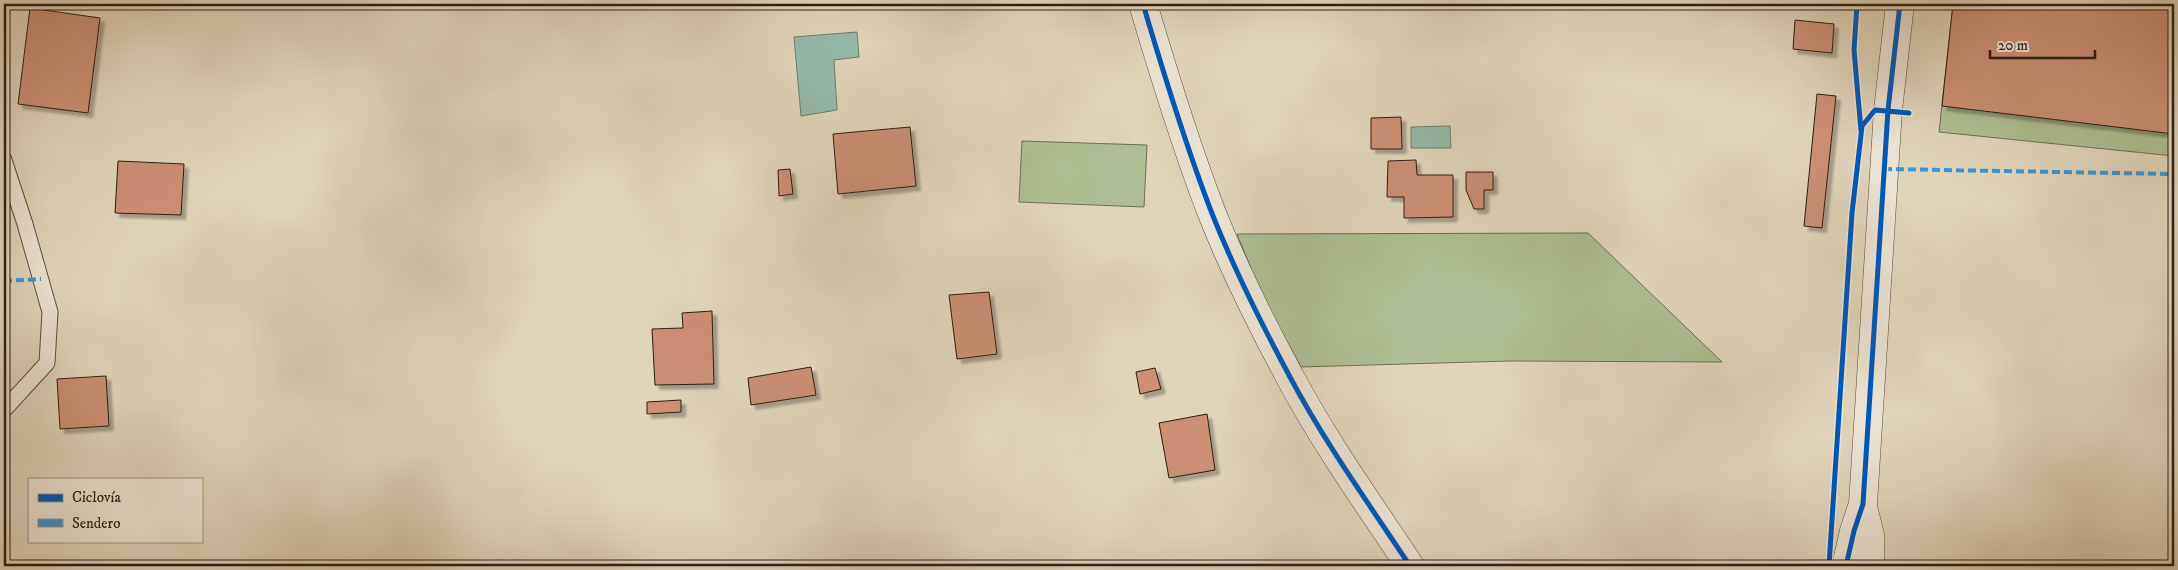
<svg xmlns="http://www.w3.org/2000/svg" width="2178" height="570" font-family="'IM FELL DW Pica',serif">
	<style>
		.green { fill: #aebd93; stroke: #6c6e54 }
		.water { fill: #95b9aa; stroke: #6b7b6e }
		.building { fill: #ca8f74; stroke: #2b1e14; filter: url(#shadow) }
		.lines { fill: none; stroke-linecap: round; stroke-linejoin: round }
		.lane-casing { stroke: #584c3e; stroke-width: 17 }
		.street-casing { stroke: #584c3e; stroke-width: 29 }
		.lane { stroke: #ebe3d3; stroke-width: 15 }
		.street { stroke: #ebe3d3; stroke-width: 28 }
		.quiet { stroke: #3c94d3; stroke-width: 4; stroke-dasharray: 8 4; stroke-linecap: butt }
		.cycleway-casing { stroke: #ebe3d3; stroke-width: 8 }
		.cycleway { stroke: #0057b8; stroke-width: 5 }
	</style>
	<defs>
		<filter id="shadow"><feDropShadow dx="4.5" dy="4.5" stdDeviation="1" flood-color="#0004"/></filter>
	</defs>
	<rect width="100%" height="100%" fill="#e0d4bb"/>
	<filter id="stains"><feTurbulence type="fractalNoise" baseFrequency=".004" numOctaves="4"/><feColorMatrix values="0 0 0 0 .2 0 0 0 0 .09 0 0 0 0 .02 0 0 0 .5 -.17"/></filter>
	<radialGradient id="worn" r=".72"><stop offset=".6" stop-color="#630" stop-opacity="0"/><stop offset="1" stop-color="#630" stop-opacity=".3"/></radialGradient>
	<path class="green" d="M 1953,4 L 2174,4 L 2174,156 L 1939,132 Z
		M 1022,141 L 1147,145 L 1144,207 L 1019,202 Z
		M 1588,233 L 1722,362 L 1509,361 L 1301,367 L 1264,300 L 1237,234 Z"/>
	<path class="water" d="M 857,32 L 859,57 L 834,60 L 837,110 L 801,116 L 794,37 Z
		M 1450,126 L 1451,148 L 1411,148 L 1411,127 Z"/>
	<path class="building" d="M 1953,4 L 2174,4 L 2174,134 L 1942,106 Z
		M 30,8 L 100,18 L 88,113 L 18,104 Z
		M 1795,20 L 1834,24 L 1832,53 L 1793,49 Z
		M 1817,94 L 1836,96 L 1822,228 L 1804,226 Z
		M 1401,117 L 1402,149 L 1371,149 L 1371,118 Z
		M 910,127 L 916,186 L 838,194 L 833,134 Z
		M 1416,160 L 1417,175 L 1453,175 L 1453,217 L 1404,218 L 1404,197 L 1387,197 L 1388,161 Z
		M 118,161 L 184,164 L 181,215 L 115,213 Z
		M 790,169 L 793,194 L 779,196 L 778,170 Z
		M 1466,172 L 1493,172 L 1493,190 L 1484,190 L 1484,209 L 1474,209 L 1466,190 Z
		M 989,292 L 997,354 L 957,359 L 949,295 Z
		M 712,311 L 714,384 L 655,385 L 652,329 L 683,328 L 682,313 Z
		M 811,367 L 816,395 L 751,405 L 748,378 Z
		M 1155,368 L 1161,389 L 1140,394 L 1136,372 Z
		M 106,376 L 109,426 L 60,429 L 57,379 Z
		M 681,400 L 681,412 L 647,414 L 647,402 Z
		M 1207,414 L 1215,470 L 1169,478 L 1159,423 Z"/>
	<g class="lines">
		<defs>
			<path id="lane" d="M 4,160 L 25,224 L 50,312 L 47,363 L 4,410"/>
			<path id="street" d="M 1143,4 C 1164,75 1186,147 1213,216 C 1235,271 1262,325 1290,377 C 1325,443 1369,504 1410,566
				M 1864,511 L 1870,535 L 1870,566
				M 1846,566 L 1854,531 L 1863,504 L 1888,110 L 1900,4"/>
		</defs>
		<use href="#lane" class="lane-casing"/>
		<use href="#street" class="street-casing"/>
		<use href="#lane" class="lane"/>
		<use href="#street" class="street"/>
		<path class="quiet" d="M 1884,169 L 2174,174
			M 4,281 L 41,279"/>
		<defs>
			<path id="cycleway" d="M 1143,4 C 1164,75 1186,147 1213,216 C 1235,271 1262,325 1290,377 C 1325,443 1369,504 1410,566
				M 1857,4 L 1854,50 L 1861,131
				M 1829,566 L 1852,213 L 1862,126 L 1875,110 L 1909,113
				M 1846,566 L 1854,531 L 1863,504 L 1888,110 L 1900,4"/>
		</defs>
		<use href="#cycleway" class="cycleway-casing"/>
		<use href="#cycleway" class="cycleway"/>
	</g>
	<rect width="2178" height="570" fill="none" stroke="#e0d4bb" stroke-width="20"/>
	<rect x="5" y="5" width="2168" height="560" fill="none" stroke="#2b1e14" stroke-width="2.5"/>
	<rect x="10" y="10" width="2158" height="550" fill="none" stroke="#2b1e14"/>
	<rect x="28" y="478" width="175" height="65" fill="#ebe3d3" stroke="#9e9487"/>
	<rect x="38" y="494" width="25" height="8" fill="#0057b8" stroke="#9e9487"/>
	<text x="72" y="502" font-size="15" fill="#2b1e14">Ciclovía</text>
	<rect x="38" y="519" width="25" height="8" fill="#3c94d3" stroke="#9e9487"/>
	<text x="72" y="528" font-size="15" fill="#2b1e14">Sendero</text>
	<path d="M1990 50v8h105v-8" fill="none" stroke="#2b1e14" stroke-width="2.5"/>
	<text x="1998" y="50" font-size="15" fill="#2b1e14" stroke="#ebe3d3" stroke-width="4" paint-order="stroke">20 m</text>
	<rect width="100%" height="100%" filter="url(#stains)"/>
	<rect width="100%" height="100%" fill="url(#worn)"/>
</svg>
